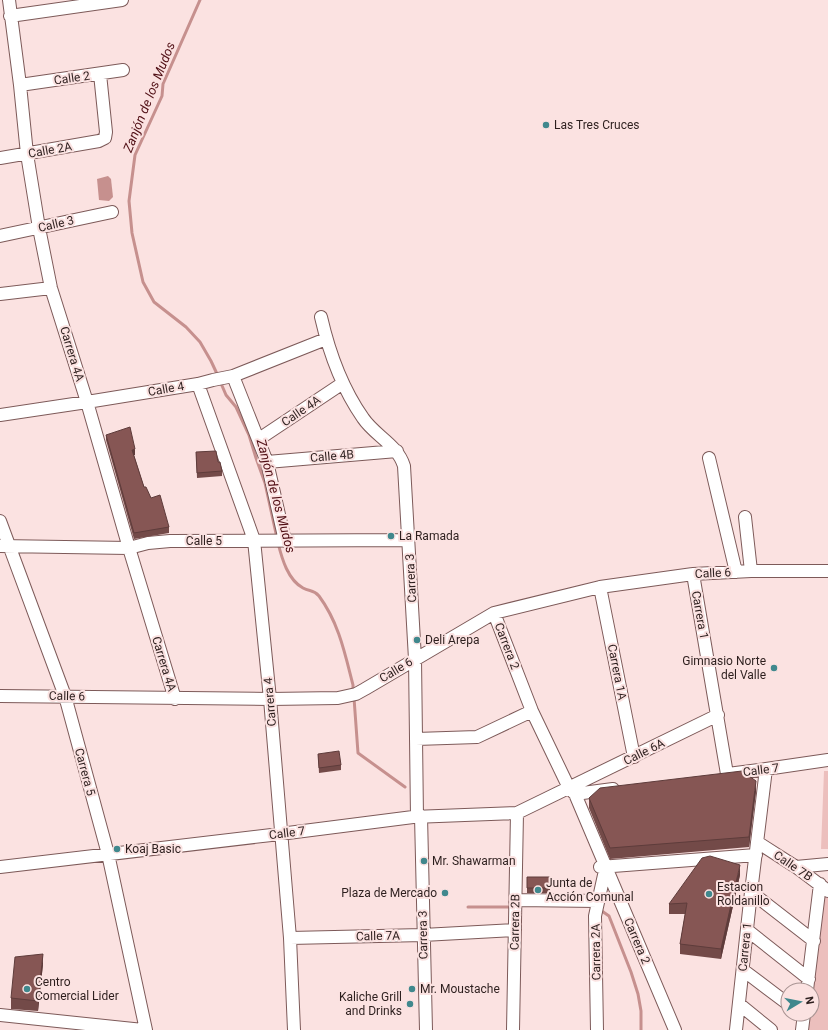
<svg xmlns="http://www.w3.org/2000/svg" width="828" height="1030" font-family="Roboto,sans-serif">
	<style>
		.green { fill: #ecbfbd }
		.water { fill: #c6908e }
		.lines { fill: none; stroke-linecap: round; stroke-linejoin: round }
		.stream { stroke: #c6908e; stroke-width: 3 }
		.minor-casing { stroke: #7d5a59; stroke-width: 14 }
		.minor { stroke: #fff; stroke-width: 12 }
		.wall { fill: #734a48 }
		.shaded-wall { fill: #5e3c3b }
		.building { fill: #865654; stroke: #5e3c3b }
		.poi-dot { fill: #40888d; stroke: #fbe2e1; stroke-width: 1.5 }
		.labels { text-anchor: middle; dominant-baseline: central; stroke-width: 4; stroke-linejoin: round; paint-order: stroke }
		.street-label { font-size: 12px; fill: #2d1f1e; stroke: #fbe2e1 }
		.poi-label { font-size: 12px; fill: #2d1f1e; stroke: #fbe2e1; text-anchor: start }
		.water-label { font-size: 13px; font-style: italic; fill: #500f15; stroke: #fbe2e1 }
	</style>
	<rect width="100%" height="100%" fill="#fbe2e1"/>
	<path class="green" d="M 824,771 L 828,771 L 828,849 L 821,849 Z
		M 821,891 L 828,898 L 828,1030 L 802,1030 L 804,1014 L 812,1014 L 812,990 Z"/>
	<path class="water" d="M 108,176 L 111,179 L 113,197 L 109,201 L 99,200 L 97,179 Z"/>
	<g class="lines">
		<path class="stream" d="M 200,0 L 163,84 L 162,96 L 135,155 L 129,201 L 132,233 L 143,282 L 154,302 L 186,327 L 200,342 L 211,361 L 218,376
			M 220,381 L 226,395 L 236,407 L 249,435 L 256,458 L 265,483 L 277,538
			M 278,543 C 282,559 288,580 303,588 C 310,592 313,589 319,596 C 339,623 345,654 353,685 L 353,692
			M 354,698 L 358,753 L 405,787
			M 468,907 L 513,907
			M 599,909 L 609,916 L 631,972 L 638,994 L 641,1011 L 641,1030"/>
		<defs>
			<path id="minor" d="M 9,0 L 20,85 L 27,154 L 39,228 L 51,288 L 87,402 L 129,548 L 175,699
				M 10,16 L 122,0
				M 20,85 L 123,70
				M 0,158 L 99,141 L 105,138 L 106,132 L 100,74
				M 0,236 L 112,212
				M 0,294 L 51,288
				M 321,317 C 329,352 342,388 363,418 C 375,436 397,444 404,466 L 415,659 L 417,817
				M 233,376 L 267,462 L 285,541
				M 198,384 L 254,540 L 270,699 L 290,938 L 294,1030
				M 0,415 L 87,402 L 198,384 L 213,380 L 233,376 L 326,339
				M 259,439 L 343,383
				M 709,458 L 736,572
				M 267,462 L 397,451
				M 745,517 L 751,571
				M 0,521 L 65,696 L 108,854 L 146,1030
				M 0,546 L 129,548 L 148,543 L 170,541 L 408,540
				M 693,574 L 727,774
				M 600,587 L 634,757
				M 494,613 L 532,711 L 569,788 L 575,794 L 675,1030
				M 0,696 L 270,699 L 338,698 L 356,694 L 365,689 L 494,613 L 600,587 L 693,574 L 751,571 L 828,571
				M 416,739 L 477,737 L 532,711
				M 728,774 L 766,769 L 828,760
				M 575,794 L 613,789
				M 421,816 L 426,1030
				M 757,842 L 796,867 L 828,891
				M 0,867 L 280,834 L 413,817 L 517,813 L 718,715
				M 600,867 L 756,855
				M 796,867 L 828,864
				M 751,892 L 814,941
				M 516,900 L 598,901
				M 747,930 L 809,979
				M 290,938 L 423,935 L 515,930
				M 743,970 L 788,1004
				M 807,990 L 820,884
				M 739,1004 L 771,1030
				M 0,1015 L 143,1030
				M 513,1030 L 517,813
				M 597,1030 L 595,916 L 604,875
				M 736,1030 L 751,892 L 766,769
				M 802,1030 L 804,1014"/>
		</defs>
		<use href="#minor" class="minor-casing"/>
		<use href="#minor" class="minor"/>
	</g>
	<path class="wall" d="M 106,435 L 135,455 L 134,455 L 144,487 L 169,527 L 169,533 L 134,539 L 106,440 Z
		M 196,452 L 222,471 L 222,476 L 197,478 Z
		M 318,754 L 341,765 L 341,770 L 319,773 Z
		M 756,791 L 749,847 L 610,859 L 589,808 L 589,798 Z
		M 740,875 L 721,959 L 680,954 L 680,944 L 685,914 L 669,914 L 669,904 Z
		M 527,877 L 550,877 L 550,893 L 527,893 Z
		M 43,964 L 38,1011 L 11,1009 L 11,998 Z"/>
	<path class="shaded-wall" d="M 135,449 L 135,455 L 132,455 L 132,450 Z
		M 756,781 L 756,791 L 749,847 L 749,837 Z
		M 740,865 L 740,875 L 721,959 L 721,949 Z
		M 43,954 L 43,964 L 38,1011 L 38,1001 Z"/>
	<path class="building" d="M 130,427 L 135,449 L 132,450 L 144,487 L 146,487 L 151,498 L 160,495 L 169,527 L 134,533 L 106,435 Z
		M 216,451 L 218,462 L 220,462 L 222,471 L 197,473 L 196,452 Z
		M 339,751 L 341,765 L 319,768 L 318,754 Z
		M 742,771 L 756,781 L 749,837 L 610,848 L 589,798 L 600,788 Z
		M 710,856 L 740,865 L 721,949 L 680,944 L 687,903 L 669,904 L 702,858 Z
		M 527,877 L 550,877 L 550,888 L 527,888 Z
		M 43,954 L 38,1001 L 11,998 L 15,957 Z"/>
	<g class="poi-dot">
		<circle cx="546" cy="125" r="4"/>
		<circle cx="391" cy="536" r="4"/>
		<circle cx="417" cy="640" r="4"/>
		<circle cx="774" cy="668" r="4"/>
		<circle cx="117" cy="849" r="4"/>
		<circle cx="424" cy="861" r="4"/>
		<circle cx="538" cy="890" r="4"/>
		<circle cx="445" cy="893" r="4"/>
		<circle cx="709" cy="894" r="4"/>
		<circle cx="27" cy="989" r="4"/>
		<circle cx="412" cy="989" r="4"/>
		<circle cx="410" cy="1004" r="4"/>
	</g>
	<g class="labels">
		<g class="street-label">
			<text transform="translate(72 78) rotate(-8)">Calle 2</text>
			<text transform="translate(50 150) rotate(-10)">Calle 2A</text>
			<text transform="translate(56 224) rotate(-13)">Calle 3</text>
			<text transform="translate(72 354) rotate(73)">Carrera 4A</text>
			<text transform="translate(166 389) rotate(-10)">Calle 4</text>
			<text transform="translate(301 411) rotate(-34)">Calle 4A</text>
			<text transform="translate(332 456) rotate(-5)">Calle 4B</text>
			<text x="204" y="541">Calle 5</text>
			<text transform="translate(713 573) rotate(-3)">Calle 6</text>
			<text transform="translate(411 578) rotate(-93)">Carrera 3</text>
			<text transform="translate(700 615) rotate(80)">Carrera 1</text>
			<text transform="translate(507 646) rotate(69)">Carrera 2</text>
			<text transform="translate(164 664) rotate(73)">Carrera 4A</text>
			<text transform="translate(396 670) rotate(-31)">Calle 6</text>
			<text transform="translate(617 672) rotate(79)">Carrera 1A</text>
			<text transform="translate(67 696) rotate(1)">Calle 6</text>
			<text transform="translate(270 702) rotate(-95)">Carrera 4</text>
			<text transform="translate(644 752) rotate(-26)">Calle 6A</text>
			<text transform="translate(761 770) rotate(-7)">Calle 7</text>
			<text transform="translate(85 772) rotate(75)">Carrera 5</text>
			<text transform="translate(287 833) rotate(-7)">Calle 7</text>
			<text transform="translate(793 866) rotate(34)">Calle 7B</text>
			<text transform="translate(515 922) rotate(-89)">Carrera 2B</text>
			<text transform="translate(423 935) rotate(-91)">Carrera 3</text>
			<text transform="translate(378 936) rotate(-1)">Calle 7A</text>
			<text transform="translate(637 941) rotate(67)">Carrera 2</text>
			<text transform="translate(745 947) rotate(-84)">Carrera 1</text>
			<text transform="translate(596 952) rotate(-91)">Carrera 2A</text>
		</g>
		<g class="poi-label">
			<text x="554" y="125">Las Tres Cruces</text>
			<text x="399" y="536">La Ramada</text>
			<text x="425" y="640">Deli Arepa</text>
			<text x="766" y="661" text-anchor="end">Gimnasio Norte<tspan x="766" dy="14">del Valle</tspan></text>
			<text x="125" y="849">Koaj Basic</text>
			<text x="432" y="861">Mr. Shawarman</text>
			<text x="546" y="883">Junta de<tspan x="546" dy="14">Acción Comunal</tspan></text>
			<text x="717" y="887">Estacion<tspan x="717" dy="14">Roldanillo</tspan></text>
			<text x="437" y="893" text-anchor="end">Plaza de Mercado</text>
			<text x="35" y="982">Centro<tspan x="35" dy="14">Comercial Lider</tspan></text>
			<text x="420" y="989">Mr. Moustache</text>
			<text x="402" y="997" text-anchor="end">Kaliche Grill<tspan x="402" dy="14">and Drinks</tspan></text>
		</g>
		<g class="water-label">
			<text transform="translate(149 97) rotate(-68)">Zanjón de los Mudos</text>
			<text transform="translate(276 496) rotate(75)">Zanjón de los Mudos</text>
		</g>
	</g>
	<g transform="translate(800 1002) rotate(80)"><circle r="19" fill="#fbe2e1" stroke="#a99493"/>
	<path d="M0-3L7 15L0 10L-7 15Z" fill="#40888d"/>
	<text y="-6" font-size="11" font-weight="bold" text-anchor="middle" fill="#2d1f1e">N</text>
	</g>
</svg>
